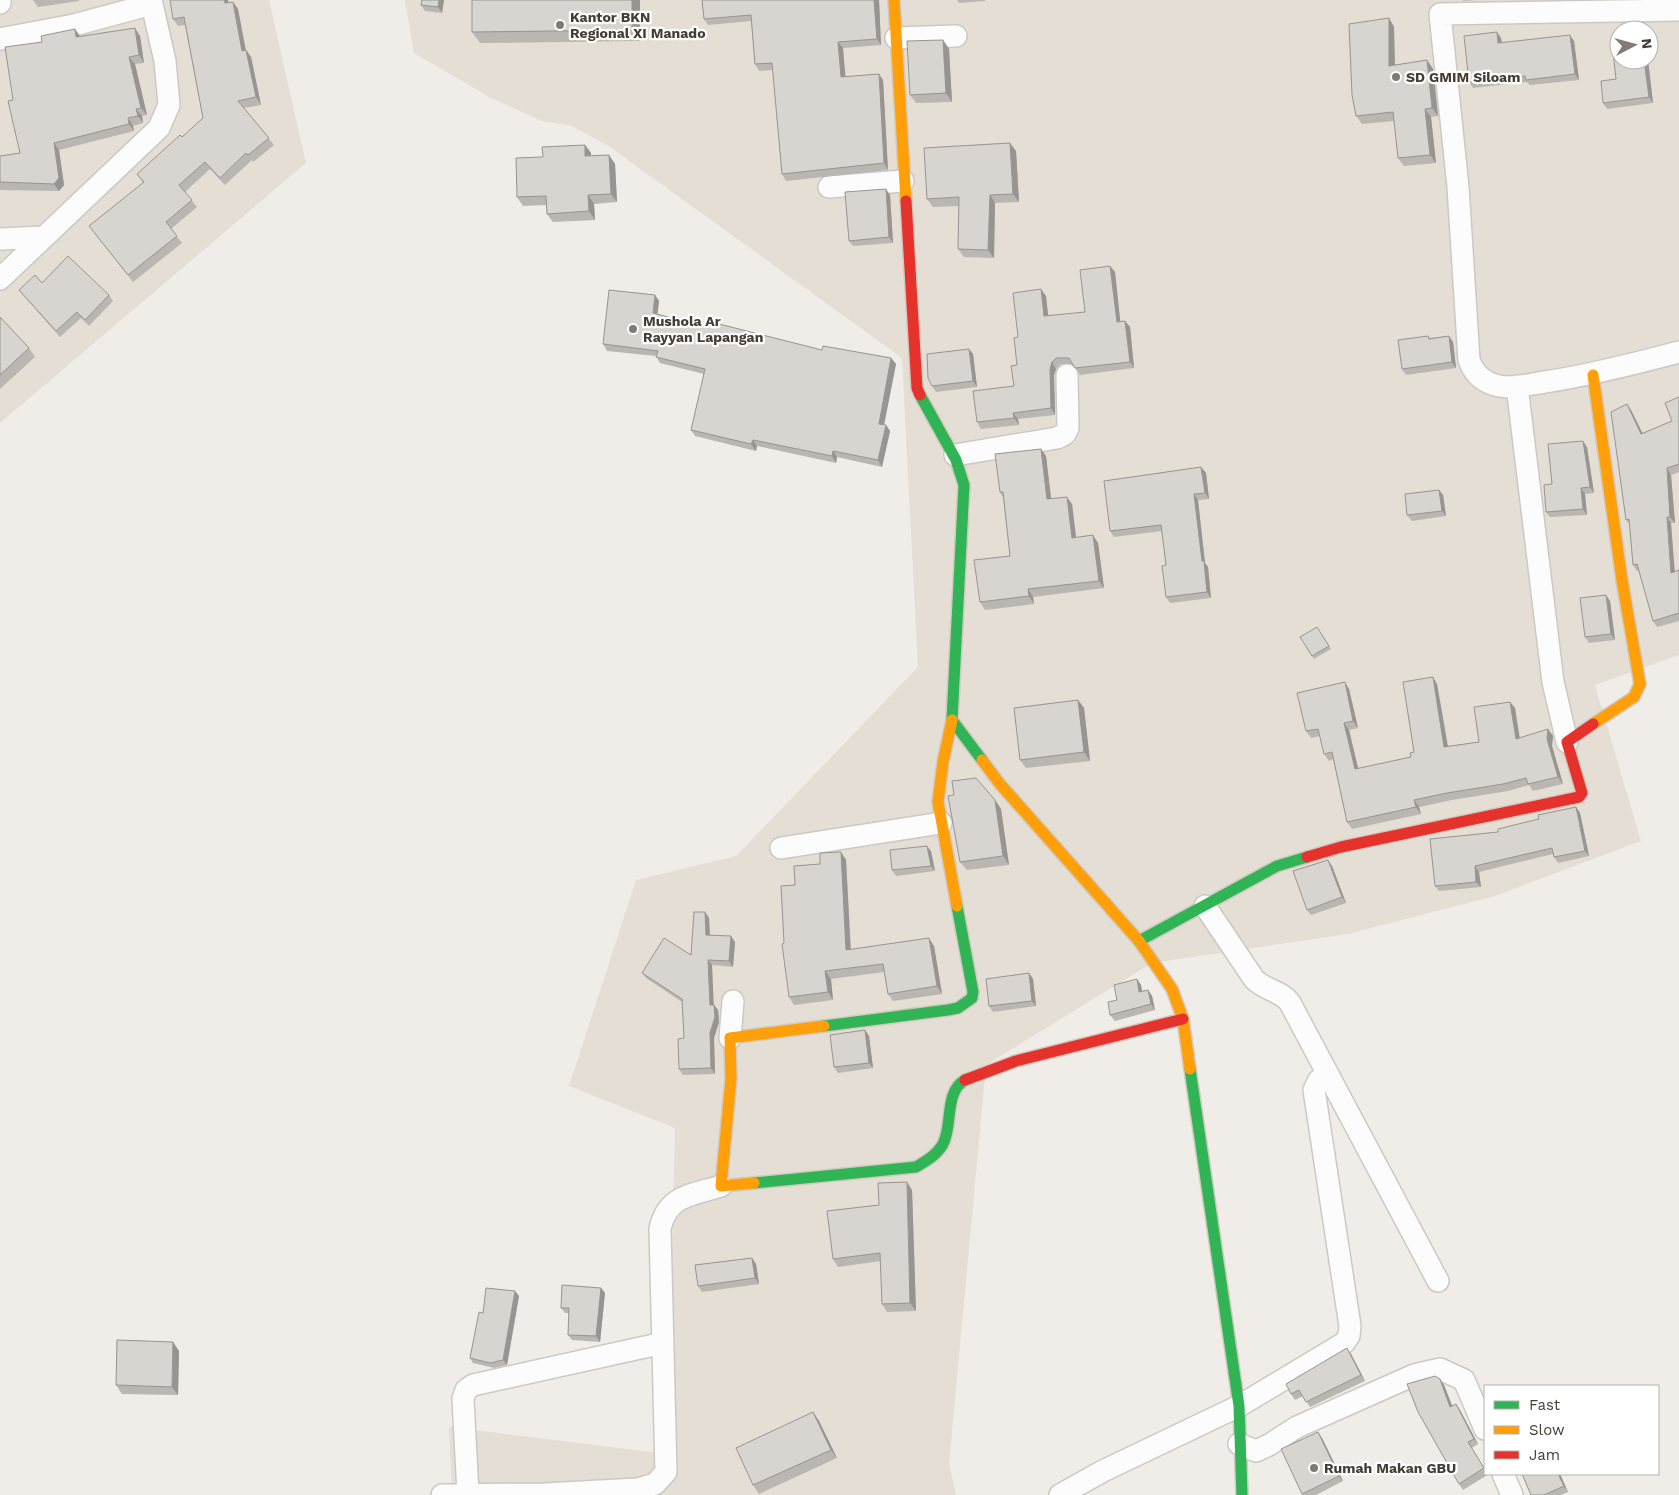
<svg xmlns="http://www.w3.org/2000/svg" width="1679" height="1495" font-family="'Work Sans',sans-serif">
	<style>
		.residential { fill: #e4ded5; fill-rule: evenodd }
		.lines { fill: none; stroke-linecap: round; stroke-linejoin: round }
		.street-casing { stroke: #ccc9c4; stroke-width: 24 }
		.fast-casing { stroke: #d0cabf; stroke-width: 14 }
		.slow-casing { stroke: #d0cabf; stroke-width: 14 }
		.jam-casing { stroke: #d0cabf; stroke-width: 14 }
		.street { stroke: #fdfcfc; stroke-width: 21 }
		.fast { stroke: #30b455; stroke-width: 11 }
		.slow { stroke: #ff9f0a; stroke-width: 11 }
		.jam { stroke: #e5322d; stroke-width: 11 }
		.wall { fill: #bab6b2 }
		.shaded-wall { fill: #979491 }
		.building { fill: #d8d4cf; stroke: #979491 }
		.poi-dot { fill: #817b73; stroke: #fff; stroke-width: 2 }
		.labels { text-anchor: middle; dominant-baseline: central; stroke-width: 4.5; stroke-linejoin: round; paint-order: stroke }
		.poi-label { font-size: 14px; font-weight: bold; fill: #453d34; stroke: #fff; text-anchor: start }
	</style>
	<rect width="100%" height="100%" fill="#f0ede8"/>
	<path class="residential" d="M 0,0 L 269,0 L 306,163 L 0,423 Z
		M 405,0 L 1679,0 L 1679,655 L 1595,685 L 1641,841 L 1495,896 L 1348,934 L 1152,963 L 986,1065 L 949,1464 L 956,1495 L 452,1495 L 449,1427 L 667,1454 L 675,1128 L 569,1086 L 636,880 L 736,856 L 918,667 L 902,358 L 610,147 L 572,126 L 542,121 L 491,98 L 414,53 ZM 1619,30 L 1649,30 L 1649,60 L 1619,60 Z"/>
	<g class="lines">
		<defs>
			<path id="street" d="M 0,3 L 0,0
				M 1679,10 L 1440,14 L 1458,187 L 1469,360 C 1474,374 1484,383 1499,386 C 1514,389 1530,384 1545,382 C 1591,375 1634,364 1679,352
				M 896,38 L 956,36
				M 0,39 L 74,25 L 152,4
				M 829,187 L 903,181
				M 0,239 L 44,237
				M 0,279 L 159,128 L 169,105 L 165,61 L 151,0
				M 1517,386 L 1553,682 L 1567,742
				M 955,455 L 1057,438 L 1065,434 L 1068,428 L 1067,375
				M 781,848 L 941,823
				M 1205,906 L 1254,979 C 1264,990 1282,991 1290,1003 L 1438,1281
				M 730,1038 L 733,1001
				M 1239,1444 L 1256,1451 L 1269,1445 L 1297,1427 L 1414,1375 L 1440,1369 L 1464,1380 L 1485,1429
				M 1503,1474 L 1512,1495
				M 468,1494 L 463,1399 L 466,1390 L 473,1385 L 663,1343
				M 442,1495 L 545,1494 L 637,1489 L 655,1484 L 666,1472 L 660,1229 C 667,1195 692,1195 721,1186
				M 1060,1495 L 1103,1471 L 1239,1406 L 1344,1343 L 1349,1336 L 1350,1326 L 1314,1090 L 1319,1080 L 1329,1078"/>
			<path id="fast" d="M 920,395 L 956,460 L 964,485 L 952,720 L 982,760
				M 1139,941 L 1277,866 L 1307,857
				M 824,1026 L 948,1010 L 958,1008 L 972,998 L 973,992 L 957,906
				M 1190,1069 L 1239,1406 L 1242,1495
				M 754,1183 L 916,1167 C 926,1161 937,1155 943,1144 C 953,1125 944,1092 965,1080"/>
			<path id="slow" d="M 894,0 L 906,201
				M 1593,375 L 1622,580 L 1640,684 L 1634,697 L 1593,724
				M 952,720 L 943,762 L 938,802 L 957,906
				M 982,760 L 1000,784 L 1139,941 L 1172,989 L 1183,1019 L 1190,1069
				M 754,1183 L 721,1186 L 731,1079 L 730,1038 L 824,1026"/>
			<path id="jam" d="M 906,201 L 917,388 L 920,395
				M 1307,857 L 1341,847 L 1579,797 L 1582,793 L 1567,742 L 1593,724
				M 965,1080 L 1016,1061 L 1183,1019"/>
		</defs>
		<use href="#street" class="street-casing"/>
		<use href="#fast" class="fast-casing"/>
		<use href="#slow" class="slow-casing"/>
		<use href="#jam" class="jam-casing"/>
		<use href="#street" class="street"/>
		<use href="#fast" class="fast"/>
		<use href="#slow" class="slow"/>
		<use href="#jam" class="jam"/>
	</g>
	<path class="wall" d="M 33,0 L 79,0 L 79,1 L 38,7 Z
		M 444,0 L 442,13 L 425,11 L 421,5 Z
		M 472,0 L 640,0 L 640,41 L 480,43 L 472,32 Z
		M 702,0 L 879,0 L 881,45 L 843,48 L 845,76 L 883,80 L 888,170 L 786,181 L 782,174 L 773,70 L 759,71 L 755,64 L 751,21 L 708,25 L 704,19 Z
		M 957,0 L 985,0 L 985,1 L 959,3 Z
		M 1463,0 L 1477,0 L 1463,1 Z
		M 233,2 L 238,9 L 246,50 L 251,57 L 261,105 L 244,108 L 274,145 L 253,162 L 252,160 L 225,185 L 210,169 L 185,192 L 197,207 L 171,229 L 182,243 L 133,282 L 89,226 L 143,183 L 137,174 L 182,137 L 203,118 L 185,25 L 178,26 L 173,19 Z
		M 1389,18 L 1394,27 L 1395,65 L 1427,60 L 1433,69 L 1438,116 L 1431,117 L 1436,163 L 1404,166 L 1398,158 L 1394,121 L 1362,124 L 1356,116 Z
		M 80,36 L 140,36 L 144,63 L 135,64 L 147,115 L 142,116 L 143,123 L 133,126 L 134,131 L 59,150 L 64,185 L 59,191 L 0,190 L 0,156 L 20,153 L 13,100 Z
		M 1501,38 L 1502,42 L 1574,41 L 1579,80 L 1530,85 L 1527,82 L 1473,88 L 1469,82 Z
		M 943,40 L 949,49 L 952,102 L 916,103 L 910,95 Z
		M 1619,60 L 1648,60 L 1653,103 L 1607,109 L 1603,103 L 1616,79 Z
		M 585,145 L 591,153 L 591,156 L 609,155 L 615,164 L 617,202 L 594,204 L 595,220 L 553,222 L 547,214 L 546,205 L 523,206 L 517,197 L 543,157 Z
		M 1016,151 L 1019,202 L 995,203 L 994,258 L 964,257 L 958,249 L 959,206 L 933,207 L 927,199 Z
		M 890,195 L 893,243 L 853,246 L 849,241 Z
		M 1110,266 L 1115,272 L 1120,322 L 1125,321 L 1130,327 L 1134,368 L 1080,375 L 1073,364 L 1061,364 L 1056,369 L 1054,375 L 1055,415 L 1018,419 L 1019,425 L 981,429 L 977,422 L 1014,386 L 1017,365 L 1018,337 L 1046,296 L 1048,316 L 1085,312 Z
		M 42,283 L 109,295 L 113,301 L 89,326 L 81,318 L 60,337 L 23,295 L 19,290 Z
		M 655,295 L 659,301 L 657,314 L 709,328 L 822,350 L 891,358 L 896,364 L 884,425 L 886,425 L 890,431 L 882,467 L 837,457 L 836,463 L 757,446 L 756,451 L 695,436 L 691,430 L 704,374 L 660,363 L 656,356 L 607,351 L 603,344 Z
		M 0,317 L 29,348 L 35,357 L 0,389 Z
		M 1428,336 L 1430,338 L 1449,336 L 1453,342 L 1456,368 L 1406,375 L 1402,369 Z
		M 969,349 L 973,354 L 977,387 L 936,392 L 932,386 Z
		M 1679,397 L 1679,472 L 1671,475 L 1675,523 L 1671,523 L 1675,572 L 1679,570 L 1679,621 L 1657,627 L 1653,621 L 1639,571 L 1637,571 L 1633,565 L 1630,525 L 1626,520 L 1631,410 L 1642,434 L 1672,421 Z
		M 1587,447 L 1594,493 L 1585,494 L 1587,515 L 1550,517 L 1546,512 L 1552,484 Z
		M 1041,449 L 1046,456 L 1051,499 L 1072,504 L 1076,537 L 1098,543 L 1104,588 L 1033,597 L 1034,604 L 985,610 L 980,602 L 1010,556 L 1003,497 L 1000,492 Z
		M 1201,467 L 1206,473 L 1209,499 L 1198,500 L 1205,563 L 1208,567 L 1211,598 L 1170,603 L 1166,597 L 1166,565 L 1162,531 L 1114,537 L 1110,531 Z
		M 1439,490 L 1443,495 L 1446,516 L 1412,521 L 1407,515 Z
		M 1610,601 L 1615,640 L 1589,643 L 1585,637 Z
		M 1317,627 L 1331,649 L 1314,659 L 1312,656 Z
		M 1437,684 L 1448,746 L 1479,742 L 1510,702 L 1515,708 L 1519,738 L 1548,729 L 1553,736 L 1552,746 L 1563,784 L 1533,791 L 1529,785 L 1508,791 L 1452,800 L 1419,807 L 1421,814 L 1352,829 L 1347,822 L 1333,759 L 1329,761 L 1324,754 L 1320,736 L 1311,738 L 1306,731 L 1349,689 L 1358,728 L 1349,730 L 1358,769 L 1411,757 L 1414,752 Z
		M 1078,700 L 1084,708 L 1090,761 L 1026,768 L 1020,760 Z
		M 995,800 L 1001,809 L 1009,865 L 967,870 L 960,862 Z
		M 1576,807 L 1580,813 L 1589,856 L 1558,863 L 1554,857 L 1553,854 L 1479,872 L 1481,887 L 1439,891 L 1435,886 L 1498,832 Z
		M 931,851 L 935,871 L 896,876 L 892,870 Z
		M 841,852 L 846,860 L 851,950 L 934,946 L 942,994 L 893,1001 L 888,994 L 884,972 L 831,979 L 833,1000 L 794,1005 L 789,997 L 784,943 L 795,885 L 820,864 Z
		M 1332,866 L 1346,903 L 1311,915 L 1307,910 Z
		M 705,912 L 709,918 L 710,935 L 735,942 L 733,967 L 712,965 L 713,1005 L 714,1005 L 718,1010 L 719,1022 L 714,1038 L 715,1074 L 683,1075 L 679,1069 L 684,1038 L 682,1002 L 646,978 L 642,973 L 691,955 Z
		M 1029,973 L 1033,979 L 1036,1006 L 993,1012 L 989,1006 Z
		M 1137,979 L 1141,985 L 1142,991 L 1148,990 L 1152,996 L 1155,1010 L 1115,1021 L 1110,1015 L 1117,1000 Z
		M 865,1030 L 869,1036 L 873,1068 L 838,1073 L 834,1067 Z
		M 912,1190 L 916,1311 L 887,1312 L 882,1304 L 881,1261 L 838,1267 L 833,1259 L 879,1205 Z
		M 752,1258 L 756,1264 L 759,1284 L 702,1292 L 698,1286 Z
		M 601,1288 L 605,1293 L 600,1342 L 572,1340 L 568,1335 L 569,1313 L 565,1313 L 561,1308 Z
		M 519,1296 L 507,1365 L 494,1368 L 473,1363 L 470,1358 L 483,1313 Z
		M 173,1342 L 179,1351 L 178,1395 L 122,1394 L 116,1385 Z
		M 1351,1354 L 1365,1381 L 1310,1407 L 1303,1396 L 1295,1400 L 1291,1394 Z
		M 1440,1379 L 1444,1385 L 1452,1406 L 1460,1410 L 1478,1444 L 1472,1448 L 1485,1469 L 1485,1474 L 1489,1474 L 1463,1490 L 1459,1484 Z
		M 813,1412 L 819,1421 L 837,1458 L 759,1494 L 753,1485 Z
		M 1322,1438 L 1343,1481 L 1316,1495 L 1303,1495 L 1302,1494 Z
		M 1522,1474 L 1560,1474 L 1568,1492 L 1561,1495 L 1531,1495 Z"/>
	<path class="shaded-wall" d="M 224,0 L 228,0 L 230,11 L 225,3 Z
		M 439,0 L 444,0 L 442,13 L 438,7 Z
		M 632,0 L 640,0 L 640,41 L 632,30 Z
		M 874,0 L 879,0 L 881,45 L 877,39 Z
		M 233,2 L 238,9 L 247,58 L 242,51 Z
		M 1389,18 L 1394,27 L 1395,74 L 1389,66 Z
		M 135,28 L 140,36 L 144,63 L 139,55 Z
		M 75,29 L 80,36 L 76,37 Z
		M 1497,32 L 1501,38 L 1502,48 L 1498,43 Z
		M 1570,35 L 1574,41 L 1579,80 L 1575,74 Z
		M 943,40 L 949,49 L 952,102 L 946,93 Z
		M 838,42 L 843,48 L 846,83 L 841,77 Z
		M 246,50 L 251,57 L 261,105 L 256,97 Z
		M 129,57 L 135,64 L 147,115 L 141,108 Z
		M 1427,60 L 1433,69 L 1438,116 L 1432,108 Z
		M 1644,60 L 1648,60 L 1653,103 L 1649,97 Z
		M 879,74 L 883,80 L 888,170 L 884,163 Z
		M 136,109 L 142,116 L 143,123 L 138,116 Z
		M 1425,109 L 1431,117 L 1436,163 L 1430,155 Z
		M 128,118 L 133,126 L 134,131 L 129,124 Z
		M 54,143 L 59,150 L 64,185 L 59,191 L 54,184 Z
		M 1010,143 L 1016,151 L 1019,202 L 1013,194 Z
		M 585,145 L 591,153 L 591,165 L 585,156 Z
		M 609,155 L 615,164 L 617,202 L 611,194 Z
		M 886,189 L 890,195 L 893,243 L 889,237 Z
		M 588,195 L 594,204 L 595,220 L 589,211 Z
		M 990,195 L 995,203 L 994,258 L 988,250 Z
		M 1110,266 L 1115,272 L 1121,328 L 1117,322 Z
		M 1041,289 L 1046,296 L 1049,323 L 1044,316 Z
		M 655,295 L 659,301 L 657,319 L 653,313 Z
		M 1125,321 L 1130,327 L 1134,368 L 1130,362 Z
		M 1449,336 L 1453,342 L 1456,368 L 1452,362 Z
		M 969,349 L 973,354 L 977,387 L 973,381 Z
		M 891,358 L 896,364 L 883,430 L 879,424 Z
		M 1052,362 L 1056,369 L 1054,375 L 1055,415 L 1051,408 L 1050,369 Z
		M 1627,404 L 1631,410 L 1646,440 L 1641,434 Z
		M 1013,413 L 1018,419 L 1019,425 L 1014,418 Z
		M 886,425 L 890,431 L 882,467 L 878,460 Z
		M 753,440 L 757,446 L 756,451 L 751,444 Z
		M 1583,441 L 1587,447 L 1594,493 L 1590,487 Z
		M 1041,449 L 1046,456 L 1052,506 L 1047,499 Z
		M 833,451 L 837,457 L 836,463 L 832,456 Z
		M 1201,467 L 1206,473 L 1209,499 L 1205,493 Z
		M 1667,468 L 1671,475 L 1675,523 L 1670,517 Z
		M 1581,488 L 1585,494 L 1587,515 L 1583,509 Z
		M 1439,490 L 1443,495 L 1446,516 L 1442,511 Z
		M 1194,494 L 1198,500 L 1205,563 L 1208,567 L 1211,598 L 1207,592 L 1202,561 Z
		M 1067,497 L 1072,504 L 1077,545 L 1072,538 Z
		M 1667,517 L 1671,523 L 1675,579 L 1671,573 Z
		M 1093,535 L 1098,543 L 1104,588 L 1099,581 Z
		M 1028,589 L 1033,597 L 1034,604 L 1029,596 Z
		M 1606,595 L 1610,601 L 1615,640 L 1611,634 Z
		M 1433,677 L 1437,684 L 1449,754 L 1444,747 Z
		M 1345,682 L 1349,689 L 1358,728 L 1353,721 Z
		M 1078,700 L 1084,708 L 1090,761 L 1084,752 Z
		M 1510,702 L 1515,708 L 1521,746 L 1516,739 Z
		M 1344,723 L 1349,730 L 1360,776 L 1355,769 Z
		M 1548,729 L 1553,736 L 1552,746 L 1563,784 L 1558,777 L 1547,739 Z
		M 995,800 L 1001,809 L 1009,865 L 1003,856 Z
		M 1414,800 L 1419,807 L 1421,814 L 1416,807 Z
		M 1576,807 L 1580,813 L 1589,856 L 1585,851 Z
		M 927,846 L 931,851 L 935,871 L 931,866 Z
		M 841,852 L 846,860 L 851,958 L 846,950 Z
		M 1328,860 L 1332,866 L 1346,903 L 1342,897 Z
		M 1475,866 L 1479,872 L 1481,887 L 1476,882 Z
		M 705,912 L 709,918 L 710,940 L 706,935 Z
		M 731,936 L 735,942 L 733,967 L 729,961 Z
		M 929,938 L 934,946 L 942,994 L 937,986 Z
		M 708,960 L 712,965 L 714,1010 L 710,1005 Z
		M 825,971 L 831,979 L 833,1000 L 828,992 Z
		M 1029,973 L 1033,979 L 1036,1006 L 1032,1001 Z
		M 1137,979 L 1141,985 L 1143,998 L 1139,992 Z
		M 1148,990 L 1152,996 L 1155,1010 L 1151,1004 Z
		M 714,1005 L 718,1010 L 719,1022 L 714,1038 L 715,1074 L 711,1068 L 710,1033 Z
		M 865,1030 L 869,1036 L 873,1068 L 869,1063 Z
		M 907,1182 L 912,1190 L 916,1311 L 910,1303 Z
		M 752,1258 L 756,1264 L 759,1284 L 755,1278 Z
		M 601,1288 L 605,1293 L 600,1342 L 596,1336 Z
		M 515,1291 L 519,1296 L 507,1365 L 503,1360 Z
		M 173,1342 L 179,1351 L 178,1395 L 172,1387 Z
		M 1347,1348 L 1351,1354 L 1365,1381 L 1361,1375 Z
		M 1440,1379 L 1444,1385 L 1455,1413 L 1450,1407 Z
		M 1456,1404 L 1460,1410 L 1478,1444 L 1474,1439 Z
		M 813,1412 L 819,1421 L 837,1458 L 831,1450 Z
		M 1318,1432 L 1322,1438 L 1343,1481 L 1339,1476 Z
		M 1558,1474 L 1560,1474 L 1568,1492 L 1564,1486 Z"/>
	<path class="building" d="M 170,0 L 224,0 L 225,3 L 233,2 L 242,51 L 246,50 L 256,97 L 238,101 L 269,138 L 248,155 L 246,153 L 220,178 L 205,162 L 179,185 L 192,200 L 166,222 L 177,236 L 128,275 L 89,226 L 144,182 L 137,174 L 180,135 L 182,137 L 203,118 L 184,17 L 173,19 Z
		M 422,0 L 439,0 L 438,7 L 421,5 Z
		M 472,0 L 632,0 L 632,30 L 472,32 Z
		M 702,0 L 874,0 L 877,39 L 838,42 L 841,77 L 879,74 L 884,163 L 782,174 L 772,63 L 755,64 L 751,15 L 704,19 Z
		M 1389,18 L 1389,66 L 1427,60 L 1432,108 L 1425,109 L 1430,155 L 1398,158 L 1393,112 L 1356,116 L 1352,95 L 1349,24 Z
		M 135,28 L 139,55 L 129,57 L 141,108 L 136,109 L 138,116 L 128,118 L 129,124 L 54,143 L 59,178 L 54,184 L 0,182 L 0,156 L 20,153 L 8,101 L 13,100 L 5,47 L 42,42 L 41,36 L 75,29 L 76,37 Z
		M 1497,32 L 1498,43 L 1570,35 L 1575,74 L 1526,80 L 1525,76 L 1469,82 L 1464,36 Z
		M 943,40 L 946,93 L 910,95 L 907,41 Z
		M 1613,52 L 1619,52 L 1619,60 L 1644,60 L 1649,97 L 1603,103 L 1601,81 L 1616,79 Z
		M 1010,143 L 1013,194 L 990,195 L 988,250 L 958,249 L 959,197 L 927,199 L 924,148 Z
		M 585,145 L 585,156 L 609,155 L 611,194 L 588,195 L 589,211 L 547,214 L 546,196 L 517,197 L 516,158 L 543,157 L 542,147 Z
		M 886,189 L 889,237 L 849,241 L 845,192 Z
		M 68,256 L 109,295 L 85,320 L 77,312 L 56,331 L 19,290 L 35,275 L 42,283 Z
		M 1110,266 L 1117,322 L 1125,321 L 1130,362 L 1075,368 L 1069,358 L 1056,358 L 1052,362 L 1050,369 L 1051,408 L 1013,413 L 1014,418 L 977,422 L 973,391 L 1014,386 L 1011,366 L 1017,365 L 1014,338 L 1018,337 L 1013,293 L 1041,289 L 1044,316 L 1085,312 L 1080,270 Z
		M 609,290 L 655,295 L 653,313 L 709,328 L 711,322 L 822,350 L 823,346 L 891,358 L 879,424 L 886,425 L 878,460 L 833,451 L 832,456 L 753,440 L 751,444 L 691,430 L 705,369 L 656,357 L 658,351 L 603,344 Z
		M 0,317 L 29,348 L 0,375 Z
		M 1428,336 L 1429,339 L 1449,336 L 1452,362 L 1402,369 L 1398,340 Z
		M 969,349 L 973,381 L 932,386 L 928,378 L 927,354 Z
		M 1679,397 L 1679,464 L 1667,468 L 1670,517 L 1667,517 L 1671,573 L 1679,570 L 1679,613 L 1653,621 L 1637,564 L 1633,565 L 1629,519 L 1626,520 L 1611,412 L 1627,404 L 1641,434 L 1672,421 L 1665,403 Z
		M 1583,441 L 1590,487 L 1581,488 L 1583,509 L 1546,512 L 1544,485 L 1552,484 L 1548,444 Z
		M 1041,449 L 1047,499 L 1067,497 L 1072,538 L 1093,535 L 1099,581 L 1028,589 L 1029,596 L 980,602 L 974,560 L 1010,556 L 1003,492 L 1000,492 L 995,454 Z
		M 1201,467 L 1205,493 L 1194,494 L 1202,561 L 1204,561 L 1207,592 L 1166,597 L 1162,566 L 1166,565 L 1161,525 L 1110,531 L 1104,481 Z
		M 1439,490 L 1442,511 L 1407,515 L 1405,494 Z
		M 1606,595 L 1611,634 L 1585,637 L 1580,598 Z
		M 1317,627 L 1329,646 L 1312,656 L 1300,637 Z
		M 1433,677 L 1444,747 L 1479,742 L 1474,707 L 1510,702 L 1516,739 L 1548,729 L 1547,739 L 1558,777 L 1528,784 L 1526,778 L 1503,784 L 1447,793 L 1414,800 L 1416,807 L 1347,822 L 1332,752 L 1324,754 L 1318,729 L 1306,731 L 1297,693 L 1345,682 L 1353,721 L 1344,723 L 1355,769 L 1411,757 L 1410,753 L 1414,752 L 1403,682 Z
		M 1078,700 L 1084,752 L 1020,760 L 1014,708 Z
		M 976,778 L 995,800 L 1003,856 L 960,862 L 948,796 L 954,795 L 952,781 Z
		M 1576,807 L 1585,851 L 1554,857 L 1552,848 L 1475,866 L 1476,882 L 1435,886 L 1430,839 L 1498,832 L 1498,829 L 1539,819 L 1538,815 Z
		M 927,846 L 931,866 L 892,870 L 890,850 Z
		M 841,852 L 846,950 L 929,938 L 937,986 L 888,994 L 883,964 L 825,971 L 828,992 L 789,997 L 782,944 L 784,943 L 781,886 L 795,885 L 794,866 L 820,864 L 820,853 Z
		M 1328,860 L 1342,897 L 1307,910 L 1293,871 Z
		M 694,912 L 705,912 L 706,935 L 731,936 L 729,961 L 708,960 L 710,1005 L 714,1005 L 715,1017 L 710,1033 L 711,1068 L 679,1069 L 678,1039 L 684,1038 L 682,999 L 642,973 L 664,938 L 691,955 Z
		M 1029,973 L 1032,1001 L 989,1006 L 986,979 Z
		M 1137,979 L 1139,992 L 1148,990 L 1151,1004 L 1110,1015 L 1108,1002 L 1117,1000 L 1114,985 Z
		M 865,1030 L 869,1063 L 834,1067 L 830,1035 Z
		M 907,1182 L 910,1303 L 882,1304 L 880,1253 L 833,1259 L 827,1211 L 879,1205 L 878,1183 Z
		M 752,1258 L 755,1278 L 698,1286 L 695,1265 Z
		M 562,1285 L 601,1288 L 596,1336 L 568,1335 L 569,1308 L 561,1308 Z
		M 486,1288 L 515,1291 L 503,1360 L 490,1363 L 470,1358 L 479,1312 L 483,1313 Z
		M 117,1340 L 173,1342 L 172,1387 L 116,1385 Z
		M 1347,1348 L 1361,1375 L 1306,1402 L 1299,1390 L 1291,1394 L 1286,1384 Z
		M 1435,1376 L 1440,1379 L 1450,1407 L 1456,1404 L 1474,1439 L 1468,1442 L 1484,1468 L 1459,1484 L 1418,1412 L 1407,1384 Z
		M 813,1412 L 831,1450 L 753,1485 L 736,1448 Z
		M 1318,1432 L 1339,1476 L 1302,1494 L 1281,1449 Z
		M 1522,1474 L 1558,1474 L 1564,1486 L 1544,1495 L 1531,1495 Z"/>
	<g class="poi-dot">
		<circle cx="560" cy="25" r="5"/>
		<circle cx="1396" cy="77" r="5"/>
		<circle cx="633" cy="329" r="5"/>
		<circle cx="1314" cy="1468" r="5"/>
	</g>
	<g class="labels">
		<g class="poi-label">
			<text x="570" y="17">Kantor BKN<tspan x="570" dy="16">Regional XI Manado</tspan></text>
			<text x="1406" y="77">SD GMIM Siloam</text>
			<text x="643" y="321">Mushola Ar<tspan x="643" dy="16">Rayyan Lapangan</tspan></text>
			<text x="1324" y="1468">Rumah Makan GBU</text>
		</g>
	</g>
	<rect x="1484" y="1385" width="175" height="90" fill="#ffffff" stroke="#b5b1ae"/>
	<rect x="1494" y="1401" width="25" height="8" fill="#30b455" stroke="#b5b1ae"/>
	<text x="1529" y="1410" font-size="15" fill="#453d34">Fast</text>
	<rect x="1494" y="1426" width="25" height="8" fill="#ff9f0a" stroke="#b5b1ae"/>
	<text x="1529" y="1435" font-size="15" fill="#453d34">Slow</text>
	<rect x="1494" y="1451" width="25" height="8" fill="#e5322d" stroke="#b5b1ae"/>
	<text x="1529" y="1460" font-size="15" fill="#453d34">Jam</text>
	<g transform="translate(1634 45) rotate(84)"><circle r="24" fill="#ffffff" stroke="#b5b1ae"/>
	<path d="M0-4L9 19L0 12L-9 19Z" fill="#817b73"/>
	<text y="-8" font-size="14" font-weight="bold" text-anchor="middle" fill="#453d34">N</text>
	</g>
</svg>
